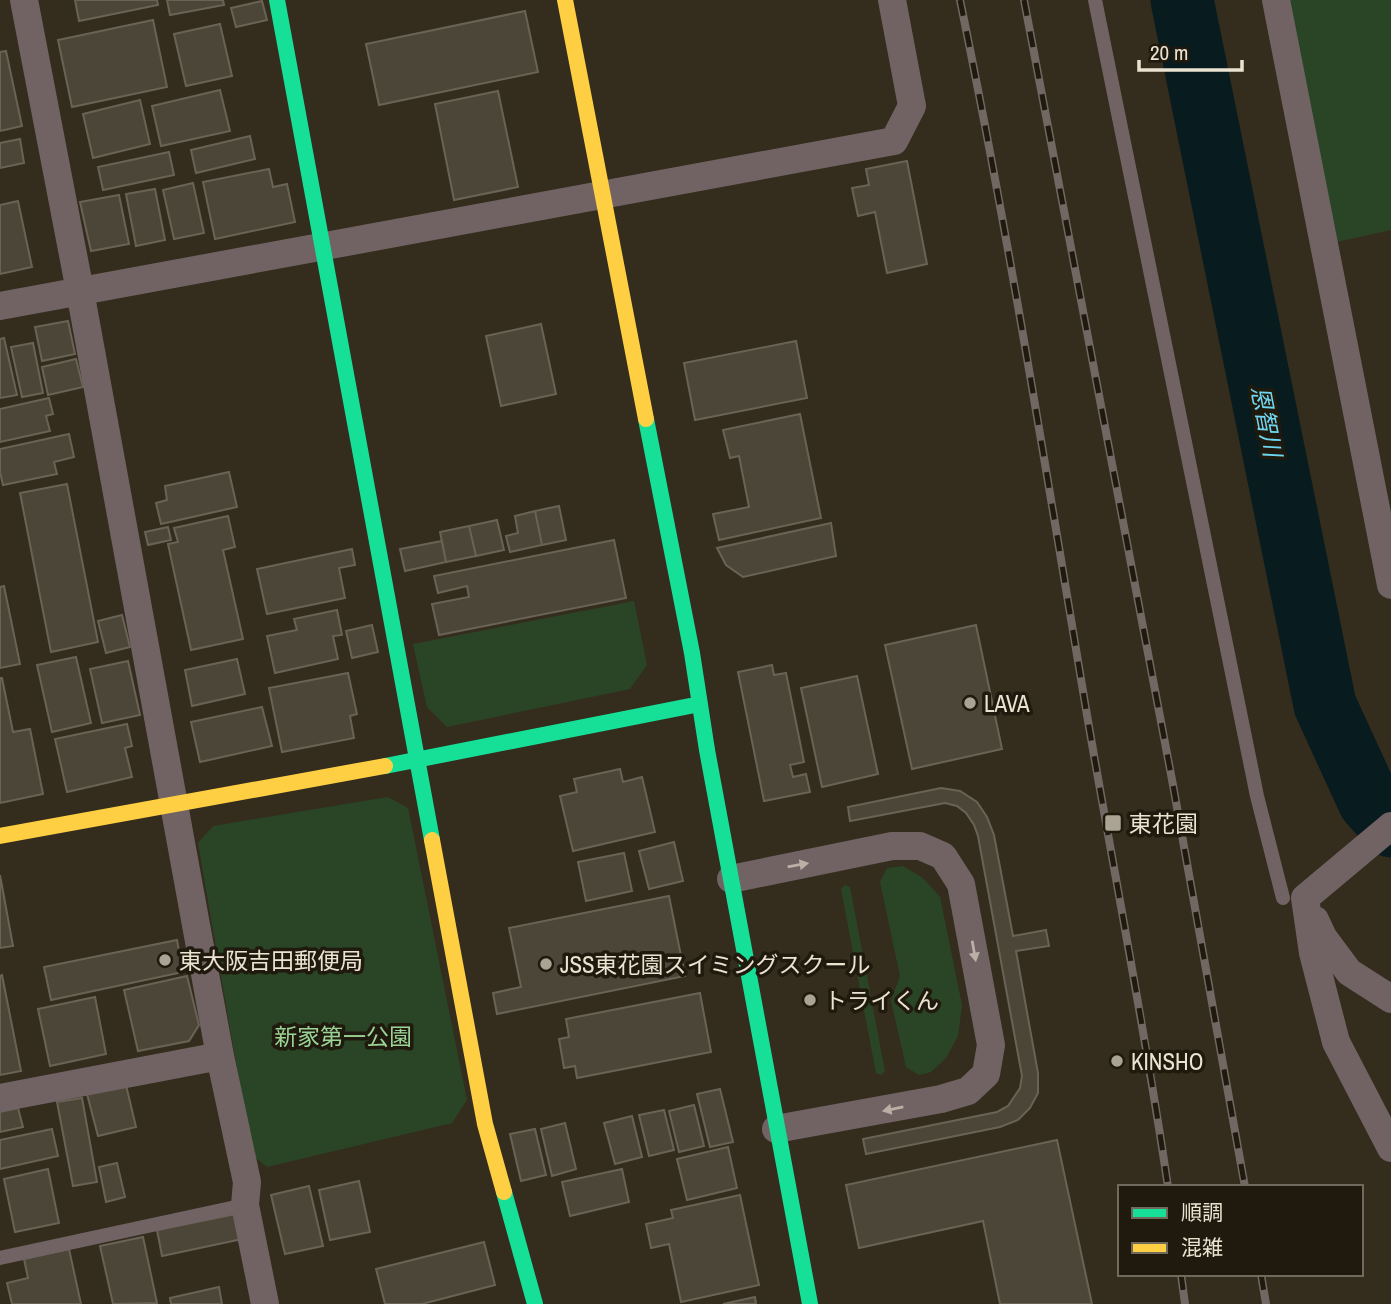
<svg xmlns="http://www.w3.org/2000/svg" width="1391" height="1304" font-family="'Archivo Narrow','Noto Sans JP',sans-serif">
	<style>
		.green { fill: #2a4526 }
		.lines { fill: none; stroke-linecap: round; stroke-linejoin: round }
		.river { stroke: #081b1f; stroke-width: 63 }
		.building { fill: #4b4638; stroke: #696356; stroke-width: 2 }
		.lane { stroke: #716364; stroke-width: 14 }
		.street { stroke: #716364; stroke-width: 28 }
		.fast { stroke: #16e098; stroke-width: 16 }
		.slow { stroke: #ffcf43; stroke-width: 16 }
		.rail-casing { stroke: #726863; stroke-width: 8 }
		.rail { stroke: #1f1a0d; stroke-width: 5; stroke-dasharray: 16; stroke-linecap: butt }
		.oneway { fill: #bab0a6 }
		.poi-dot { fill: #aba393; stroke: #1f1a0d; stroke-width: 2.5 }
		.labels { text-anchor: middle; dominant-baseline: central; stroke-width: 7; stroke-linejoin: round; paint-order: stroke }
		.poi-label { font-size: 23px; fill: #ebe3d2; stroke: #1f1a0d; text-anchor: start }
		.park-label { font-size: 23px; fill: #9ad496; stroke: #1f1a0d }
		.water-label { font-size: 24px; font-style: italic; fill: #6fd6f2; stroke: #1f1a0d }
	</style>
	<rect width="100%" height="100%" fill="#342d1d"/>
	<path class="green" d="M 1285,0 L 1391,0 L 1391,230 L 1332,243 Z
		M 634,601 L 647,665 L 630,689 L 447,727 L 427,707 L 413,644 Z
		M 388,797 L 408,808 L 467,1100 L 452,1123 L 267,1167 L 252,1155 L 198,843 L 213,826 Z
		M 903,866 L 923,878 L 940,897 L 962,1005 L 958,1036 L 946,1058 L 931,1072 L 919,1075 L 906,1067 L 891,1001 L 900,976 L 880,882 L 887,868 Z
		M 845,885 L 850,887 L 885,1071 L 881,1075 L 876,1073 L 841,889 Z"/>
	<g class="lines">
		<path class="river" d="M 1182,0 L 1325,705 L 1369,801 L 1391,826"/>
	</g>
	<path class="building" d="M 75,0 L 157,0 L 158,5 L 79,21 Z
		M 167,0 L 223,0 L 224,5 L 170,15 Z
		M 262,1 L 267,20 L 236,27 L 231,8 Z
		M 525,11 L 538,72 L 379,105 L 366,44 Z
		M 153,20 L 167,87 L 72,107 L 58,40 Z
		M 220,24 L 232,76 L 186,86 L 174,34 Z
		M 6,51 L 22,126 L 0,131 L 0,52 Z
		M 220,90 L 230,131 L 161,146 L 152,106 Z
		M 498,91 L 518,187 L 454,200 L 435,104 Z
		M 140,100 L 150,144 L 93,158 L 83,114 Z
		M 250,136 L 255,159 L 196,173 L 191,150 Z
		M 20,139 L 24,163 L 0,168 L 0,143 Z
		M 169,152 L 174,175 L 103,190 L 98,167 Z
		M 907,161 L 927,264 L 887,273 L 875,212 L 858,216 L 852,188 L 869,185 L 866,169 Z
		M 269,169 L 273,187 L 287,184 L 295,222 L 215,239 L 203,182 Z
		M 193,183 L 204,233 L 174,239 L 163,190 Z
		M 155,189 L 165,240 L 136,246 L 126,194 Z
		M 119,195 L 129,244 L 91,251 L 80,202 Z
		M 18,201 L 32,267 L 0,274 L 0,205 Z
		M 68,321 L 75,354 L 42,361 L 35,327 Z
		M 541,324 L 556,394 L 501,406 L 486,336 Z
		M 4,338 L 17,395 L 0,398 L 0,339 Z
		M 796,341 L 807,398 L 695,420 L 684,363 Z
		M 33,343 L 43,393 L 22,397 L 11,347 Z
		M 76,359 L 83,387 L 48,395 L 42,367 Z
		M 49,398 L 53,414 L 46,416 L 50,431 L 0,442 L 0,409 Z
		M 800,414 L 821,518 L 719,540 L 713,514 L 749,507 L 739,456 L 730,458 L 723,430 Z
		M 69,434 L 74,457 L 54,462 L 57,474 L 3,485 L 0,472 L 0,449 Z
		M 229,472 L 237,507 L 161,524 L 156,503 L 167,500 L 165,486 Z
		M 67,484 L 98,642 L 51,652 L 20,493 Z
		M 559,506 L 566,540 L 542,545 L 535,511 Z
		M 535,511 L 542,545 L 510,552 L 506,536 L 518,533 L 515,516 Z
		M 228,516 L 235,547 L 223,550 L 243,639 L 191,650 L 168,544 L 178,542 L 174,528 Z
		M 497,520 L 504,550 L 476,556 L 469,526 Z
		M 831,523 L 836,556 L 743,577 L 726,565 L 717,548 Z
		M 469,526 L 476,556 L 446,562 L 440,532 Z
		M 168,527 L 171,540 L 148,545 L 145,532 Z
		M 614,540 L 626,598 L 439,635 L 432,604 L 469,597 L 467,586 L 438,593 L 434,576 Z
		M 442,541 L 446,562 L 405,571 L 400,549 Z
		M 352,549 L 355,565 L 339,568 L 345,598 L 267,614 L 257,569 Z
		M 4,586 L 20,664 L 0,668 L 0,587 Z
		M 337,610 L 342,635 L 333,636 L 338,659 L 275,673 L 267,636 L 297,630 L 294,619 Z
		M 122,615 L 130,647 L 106,653 L 98,621 Z
		M 372,625 L 378,652 L 352,658 L 346,631 Z
		M 976,625 L 1002,749 L 912,769 L 885,645 Z
		M 76,657 L 91,723 L 52,732 L 37,665 Z
		M 237,659 L 245,694 L 192,706 L 185,670 Z
		M 128,661 L 140,715 L 102,723 L 90,669 Z
		M 772,665 L 774,675 L 786,673 L 804,762 L 790,765 L 793,777 L 806,774 L 810,792 L 764,801 L 738,672 Z
		M 348,673 L 357,714 L 350,716 L 354,738 L 282,752 L 269,688 Z
		M 857,676 L 878,774 L 822,787 L 801,688 Z
		M 0,678 L 2,678 L 13,732 L 30,729 L 43,794 L 0,803 Z
		M 262,707 L 272,746 L 200,762 L 191,722 Z
		M 127,724 L 132,746 L 125,748 L 132,777 L 67,792 L 55,739 Z
		M 620,769 L 623,782 L 642,777 L 655,832 L 573,851 L 560,796 L 577,792 L 574,779 Z
		M 941,788 L 960,791 L 977,802 L 987,817 L 994,835 L 1013,936 L 1046,930 L 1049,946 L 1016,951 L 1038,1073 L 1038,1093 L 1030,1108 L 1018,1120 L 1000,1127 L 866,1154 L 863,1139 L 997,1112 L 1008,1106 L 1020,1088 L 1022,1076 L 978,836 L 974,825 L 966,813 L 957,806 L 945,803 L 850,821 L 848,807 Z
		M 674,842 L 683,881 L 649,889 L 639,851 Z
		M 624,853 L 632,891 L 586,901 L 578,862 Z
		M 0,875 L 13,946 L 0,948 Z
		M 669,896 L 685,976 L 497,1014 L 493,993 L 521,987 L 509,928 Z
		M 177,940 L 183,972 L 51,1000 L 44,967 Z
		M 2,975 L 21,1071 L 0,1075 L 0,976 Z
		M 187,976 L 199,1025 L 189,1041 L 138,1051 L 124,990 Z
		M 700,993 L 711,1052 L 577,1078 L 575,1066 L 564,1068 L 559,1039 L 569,1037 L 566,1019 Z
		M 95,997 L 106,1054 L 50,1066 L 38,1009 Z
		M 126,1085 L 136,1127 L 98,1136 L 87,1094 Z
		M 720,1089 L 733,1142 L 710,1147 L 697,1094 Z
		M 82,1098 L 97,1182 L 73,1186 L 57,1102 Z
		M 694,1105 L 704,1146 L 679,1152 L 669,1111 Z
		M 18,1108 L 23,1127 L 0,1132 L 0,1112 Z
		M 664,1110 L 674,1150 L 649,1156 L 639,1115 Z
		M 632,1116 L 642,1157 L 615,1164 L 604,1123 Z
		M 565,1123 L 576,1169 L 552,1176 L 541,1129 Z
		M 52,1129 L 58,1156 L 0,1169 L 0,1140 Z
		M 535,1129 L 546,1175 L 521,1181 L 510,1134 Z
		M 1057,1140 L 1092,1304 L 1000,1304 L 983,1221 L 859,1248 L 846,1185 Z
		M 728,1147 L 737,1188 L 687,1200 L 677,1159 Z
		M 117,1163 L 125,1197 L 106,1202 L 99,1167 Z
		M 48,1169 L 59,1223 L 15,1232 L 4,1179 Z
		M 622,1169 L 629,1202 L 570,1216 L 562,1182 Z
		M 359,1181 L 370,1232 L 330,1240 L 319,1190 Z
		M 309,1186 L 323,1246 L 285,1254 L 271,1195 Z
		M 740,1195 L 759,1285 L 681,1302 L 669,1244 L 651,1248 L 646,1224 L 673,1218 L 671,1210 Z
		M 241,1213 L 247,1238 L 162,1256 L 157,1230 Z
		M 143,1237 L 157,1303 L 113,1304 L 100,1246 Z
		M 484,1242 L 495,1285 L 422,1304 L 385,1304 L 376,1269 Z
		M 69,1249 L 81,1304 L 12,1304 L 7,1283 L 28,1278 L 24,1259 Z
		M 219,1287 L 222,1304 L 171,1304 L 170,1298 Z
		M 755,1297 L 756,1304 L 723,1304 Z"/>
	<g class="lines">
		<path class="lane" d="M 1095,0 L 1257,796 L 1283,898
			M 0,1258 L 245,1205"/>
		<path class="street" d="M 24,0 L 80,291 L 220,1056 L 247,1182 L 245,1205 L 265,1304
			M 1276,0 L 1391,585
			M 0,306 L 894,141 L 912,106 L 892,0
			M 731,879 L 892,846 L 920,846 L 943,856 L 961,884 L 991,1045 L 986,1074 L 968,1091 L 941,1099 L 776,1129
			M 1305,898 L 1313,953 L 1336,1042 L 1391,1148
			M 1305,898 L 1391,826
			M 1315,920 L 1323,937 L 1349,972 L 1391,999
			M 0,1098 L 220,1056"/>
		<path class="fast" d="M 277,0 L 432,840
			M 646,419 L 692,653 L 707,750 L 810,1304
			M 385,766 L 700,704
			M 504,1192 L 535,1304"/>
		<path class="slow" d="M 565,0 L 646,419
			M 0,836 L 385,766
			M 432,840 L 485,1124 L 504,1192"/>
		<defs>
			<path id="rail" d="M 960,0 C 1009,237 1047,477 1087,715 C 1114,873 1145,1029 1168,1187
				M 1024,0 L 1173,785 L 1245,1187
				M 1181,1274 L 1185,1304
				M 1261,1274 L 1266,1304"/>
		</defs>
		<use href="#rail" class="rail-casing"/>
		<use href="#rail" class="rail"/>
	</g>
	<defs><path id="oneway-solid" d="M-6-.8H1V-3.2L6.5 0L1 3.2V.8H-6Z" transform="scale(1.75)"/></defs>
	<g class="oneway">
		<use href="#oneway-solid" transform="translate(798 865) rotate(-10)"/>
		<use href="#oneway-solid" transform="translate(974 951) rotate(80)"/>
		<use href="#oneway-solid" transform="translate(893 1109) rotate(169)"/>
	</g>
	<g class="poi-dot">
		<circle cx="970" cy="703" r="7"/>
		<rect x="1104" y="814" width="18" height="18" rx="3.5"/>
		<circle cx="165" cy="960" r="7"/>
		<circle cx="546" cy="964" r="7"/>
		<circle cx="810" cy="1000" r="7"/>
		<circle cx="1117" cy="1061" r="7"/>
	</g>
	<g class="labels">
		<g class="poi-label">
			<text x="984" y="703">LAVA</text>
			<text x="1129" y="823">東花園</text>
			<text x="179" y="960">東大阪吉田郵便局</text>
			<text x="560" y="964">JSS東花園スイミングスクール</text>
			<text x="824" y="1000">トライくん</text>
			<text x="1131" y="1061">KINSHO</text>
		</g>
		<g class="park-label">
			<text x="343" y="1036">新家第一公園</text>
		</g>
		<g class="water-label">
			<text transform="translate(1267 421) rotate(79)">恩智川</text>
		</g>
	</g>
	<rect x="1118" y="1185" width="245" height="91" fill="#1f1a0d" stroke="#716a5c" stroke-width="2"/>
	<rect x="1132" y="1208" width="35" height="10" fill="#16e098" stroke="#716a5c" stroke-width="2"/>
	<text x="1181" y="1220" font-size="21" fill="#ebe3d2">順調</text>
	<rect x="1132" y="1243" width="35" height="10" fill="#ffcf43" stroke="#716a5c" stroke-width="2"/>
	<text x="1181" y="1255" font-size="21" fill="#ebe3d2">混雑</text>
	<path d="M1139 60v10h103v-10" fill="none" stroke="#ebe3d2" stroke-width="3.5"/>
	<text x="1150" y="60" font-size="21" fill="#ebe3d2" stroke="#1f1a0d" stroke-width="5" paint-order="stroke">20 m</text>
</svg>
